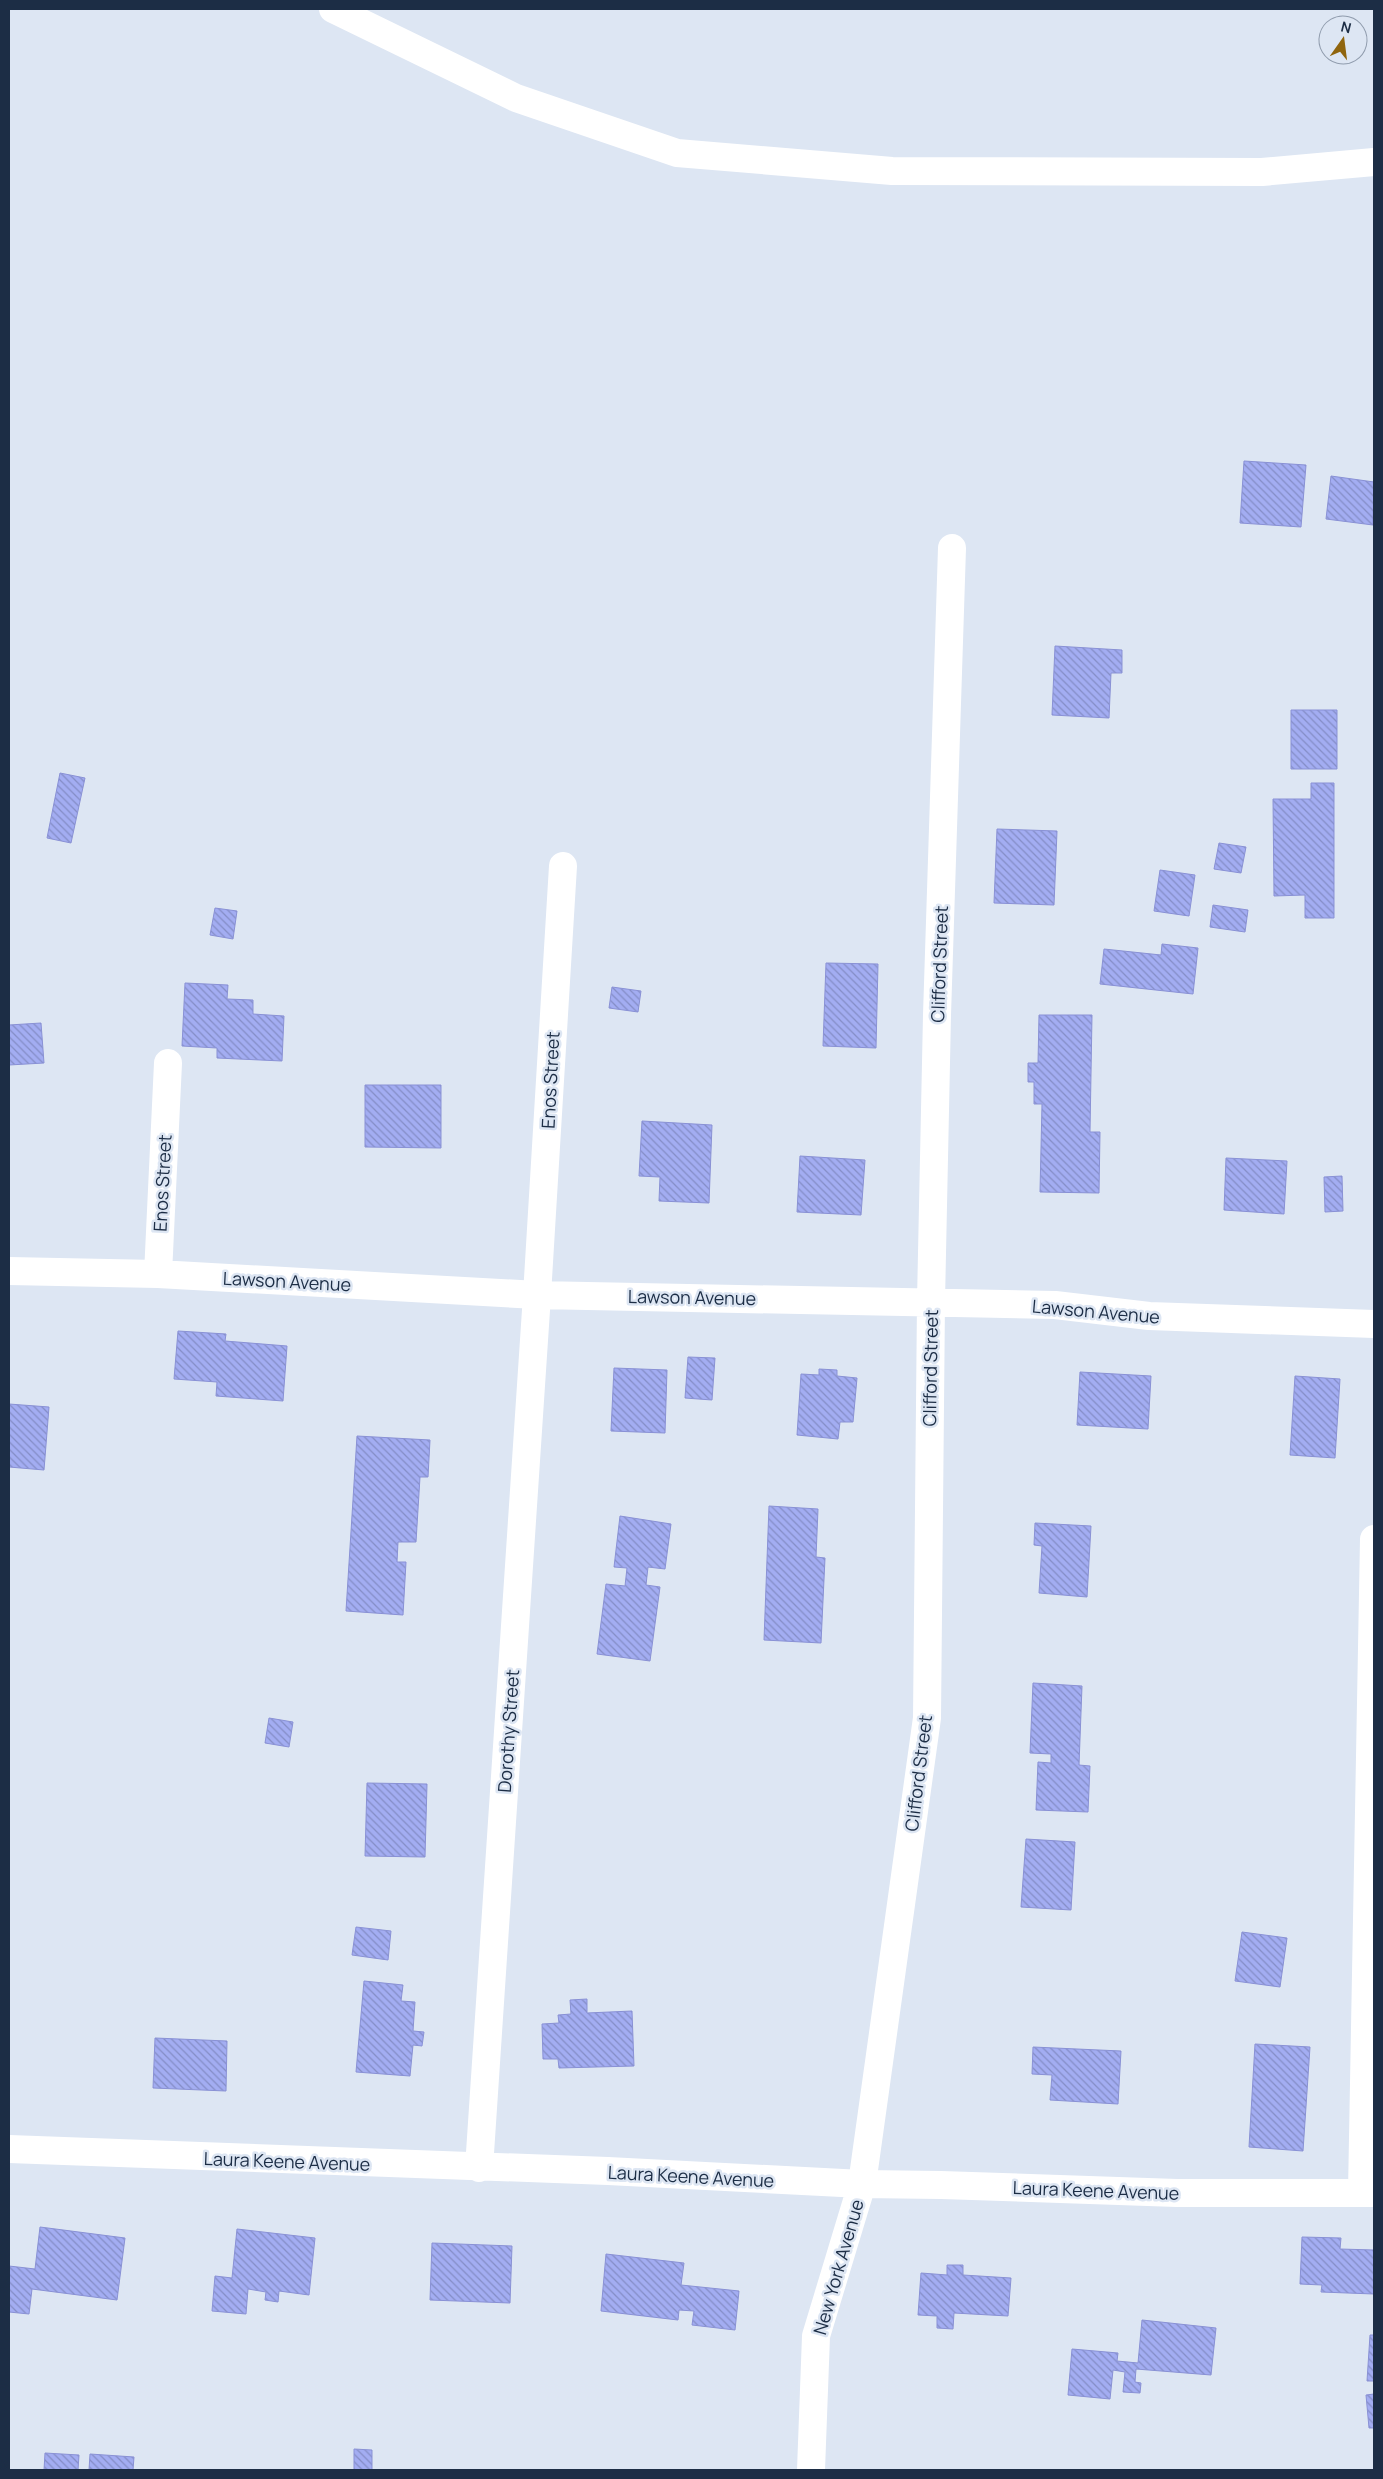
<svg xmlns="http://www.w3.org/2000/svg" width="1383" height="2479" font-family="Manrope,sans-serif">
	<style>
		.building { fill: url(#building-back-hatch); stroke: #8991d5 }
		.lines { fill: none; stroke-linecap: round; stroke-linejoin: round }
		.minor { stroke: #fff; stroke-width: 28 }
		.labels { text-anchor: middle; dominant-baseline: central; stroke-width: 5; stroke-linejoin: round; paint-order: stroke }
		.street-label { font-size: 18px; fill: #1c2d45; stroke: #dde6f3 }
	</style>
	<defs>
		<pattern id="building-back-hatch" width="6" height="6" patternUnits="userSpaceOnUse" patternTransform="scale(1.25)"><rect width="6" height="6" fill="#a3adf2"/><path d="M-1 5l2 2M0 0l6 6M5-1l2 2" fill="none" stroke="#848dc6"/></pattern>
	</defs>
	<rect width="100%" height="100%" fill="#dde6f3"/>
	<path class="building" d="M 1244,461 L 1306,465 L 1301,527 L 1240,523 Z
		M 1331,476 L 1374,482 L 1373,525 L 1326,519 Z
		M 1055,646 L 1122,650 L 1122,673 L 1111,673 L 1109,718 L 1052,715 Z
		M 1291,710 L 1337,710 L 1337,769 L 1291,769 Z
		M 60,773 L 85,778 L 71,843 L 47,838 Z
		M 1311,783 L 1334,783 L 1334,918 L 1305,918 L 1305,895 L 1274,896 L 1273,799 L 1311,799 Z
		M 997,829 L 1057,831 L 1054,905 L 994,903 Z
		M 1219,843 L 1246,847 L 1241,873 L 1214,869 Z
		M 1160,870 L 1195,875 L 1189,916 L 1154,911 Z
		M 1213,905 L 1248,910 L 1245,932 L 1210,927 Z
		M 215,908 L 237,911 L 233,939 L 210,935 Z
		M 1162,944 L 1198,948 L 1193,994 L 1100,984 L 1104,949 L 1161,955 Z
		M 826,963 L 878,964 L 876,1048 L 823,1046 Z
		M 185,983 L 228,985 L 227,999 L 253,1000 L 253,1014 L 284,1016 L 282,1061 L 217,1058 L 217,1048 L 182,1046 Z
		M 612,987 L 641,991 L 638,1012 L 609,1008 Z
		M 1039,1015 L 1092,1015 L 1090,1132 L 1100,1132 L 1099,1193 L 1040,1192 L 1042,1104 L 1034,1104 L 1034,1082 L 1028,1082 L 1028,1063 L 1038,1063 Z
		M 41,1023 L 44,1063 L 9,1065 L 9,1025 Z
		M 365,1085 L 441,1085 L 441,1148 L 365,1147 Z
		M 642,1121 L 712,1125 L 709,1203 L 659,1201 L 660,1177 L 639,1176 Z
		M 800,1156 L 865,1160 L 861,1215 L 797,1212 Z
		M 1226,1158 L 1287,1161 L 1284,1214 L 1224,1210 Z
		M 1342,1176 L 1343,1211 L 1325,1212 L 1324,1177 Z
		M 178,1331 L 226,1334 L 225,1341 L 287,1346 L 283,1401 L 216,1396 L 217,1382 L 174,1379 Z
		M 688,1357 L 715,1358 L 712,1400 L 685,1398 Z
		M 614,1368 L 667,1370 L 665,1433 L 611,1431 Z
		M 819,1369 L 837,1370 L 837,1376 L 857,1378 L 853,1422 L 840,1422 L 838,1439 L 797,1435 L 801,1374 L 819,1375 Z
		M 1080,1372 L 1151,1376 L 1148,1429 L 1077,1425 Z
		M 1295,1376 L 1340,1379 L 1335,1458 L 1290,1455 Z
		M 9,1404 L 49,1407 L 44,1470 L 9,1467 Z
		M 357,1436 L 430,1440 L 428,1477 L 420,1477 L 416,1542 L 398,1542 L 397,1562 L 406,1562 L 403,1615 L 346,1611 Z
		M 769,1506 L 818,1509 L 816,1557 L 825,1558 L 821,1643 L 764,1640 Z
		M 620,1516 L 671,1524 L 665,1569 L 648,1567 L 646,1585 L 660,1587 L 650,1661 L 597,1654 L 606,1584 L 625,1586 L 627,1568 L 614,1567 Z
		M 1035,1523 L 1091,1526 L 1087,1597 L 1039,1593 L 1042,1546 L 1034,1545 Z
		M 1033,1683 L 1082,1686 L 1079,1765 L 1090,1766 L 1088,1812 L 1036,1810 L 1038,1762 L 1051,1763 L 1051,1754 L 1030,1753 Z
		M 269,1718 L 293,1722 L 289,1747 L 265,1743 Z
		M 367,1783 L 427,1784 L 425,1857 L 365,1856 Z
		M 1026,1839 L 1075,1842 L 1071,1910 L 1021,1907 Z
		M 356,1927 L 391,1931 L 388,1960 L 352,1955 Z
		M 1242,1932 L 1287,1938 L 1280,1987 L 1235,1981 Z
		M 364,1981 L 403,1985 L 401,2001 L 415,2002 L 413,2031 L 424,2032 L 422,2046 L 413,2045 L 410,2076 L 356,2072 Z
		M 587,1999 L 587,2013 L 632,2011 L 634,2066 L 559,2068 L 558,2059 L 543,2059 L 542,2024 L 559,2023 L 558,2015 L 571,2014 L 570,2000 Z
		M 155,2038 L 227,2041 L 226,2091 L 153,2088 Z
		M 1255,2044 L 1310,2047 L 1303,2151 L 1249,2147 Z
		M 1033,2047 L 1121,2051 L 1118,2104 L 1050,2100 L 1052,2075 L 1032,2074 Z
		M 40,2227 L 125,2238 L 117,2300 L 32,2289 L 29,2314 L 9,2312 L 9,2266 L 35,2269 Z
		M 237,2229 L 315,2238 L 309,2295 L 279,2291 L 278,2302 L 265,2300 L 266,2292 L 248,2289 L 246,2314 L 212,2311 L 215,2276 L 232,2278 Z
		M 1302,2237 L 1341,2238 L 1340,2249 L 1374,2250 L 1374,2294 L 1321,2292 L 1322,2285 L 1300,2284 Z
		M 432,2243 L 512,2246 L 510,2303 L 430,2300 Z
		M 606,2254 L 684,2263 L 681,2285 L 739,2291 L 735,2330 L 692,2325 L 694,2311 L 679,2310 L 678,2320 L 601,2311 Z
		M 947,2265 L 963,2265 L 963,2275 L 1011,2278 L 1008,2316 L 954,2313 L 953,2329 L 937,2328 L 937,2316 L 918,2315 L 921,2273 L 947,2275 Z
		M 1142,2320 L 1216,2328 L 1211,2375 L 1136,2369 L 1135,2382 L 1141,2383 L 1140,2393 L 1123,2392 L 1125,2372 L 1113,2370 L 1110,2399 L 1068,2395 L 1072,2349 L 1118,2353 L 1117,2361 L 1138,2363 Z
		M 1370,2335 L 1374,2335 L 1374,2381 L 1367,2381 Z
		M 1374,2394 L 1374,2428 L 1369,2428 L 1366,2395 Z
		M 354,2449 L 372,2450 L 372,2470 L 354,2470 Z
		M 45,2453 L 79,2455 L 78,2470 L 44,2470 Z
		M 90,2454 L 134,2457 L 133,2470 L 89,2470 Z"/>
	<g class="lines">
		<path class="minor" d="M 333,9 L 516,98 L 677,153 L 892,171 L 1262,172 L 1374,162
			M 9,1271 L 158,1274 L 537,1295 L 1055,1305 L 1149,1316 L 1374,1324
			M 158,1274 L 168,1063
			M 9,2149 L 608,2171 L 862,2184 L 941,2185 L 1177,2193 L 1374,2193
			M 479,2168 L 537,1295 L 563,866
			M 1362,2192 L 1374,1539
			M 811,2470 L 816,2336 L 862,2184 L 927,1718 L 931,1301 L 937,1015 L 952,548"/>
	</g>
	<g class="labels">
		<g class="street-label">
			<text transform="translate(939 964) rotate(-88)">Clifford Street</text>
			<text transform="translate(550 1080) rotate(-87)">Enos Street</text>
			<text transform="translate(162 1183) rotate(-87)">Enos Street</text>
			<text transform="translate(287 1281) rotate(3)">Lawson Avenue</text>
			<text transform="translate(692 1297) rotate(1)">Lawson Avenue</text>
			<text transform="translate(1096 1311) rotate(5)">Lawson Avenue</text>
			<text transform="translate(930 1368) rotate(-89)">Clifford Street</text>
			<text transform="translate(508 1731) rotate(-86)">Dorothy Street</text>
			<text transform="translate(918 1773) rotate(-83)">Clifford Street</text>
			<text transform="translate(287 2161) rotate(2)">Laura Keene Avenue</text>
			<text transform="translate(691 2176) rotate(3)">Laura Keene Avenue</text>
			<text transform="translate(1096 2190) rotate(2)">Laura Keene Avenue</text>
			<text transform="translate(838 2267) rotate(-74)">New York Avenue</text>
		</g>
	</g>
	<rect width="1383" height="2479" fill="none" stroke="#1c2d45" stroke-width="20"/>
	<g transform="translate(1343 40) rotate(14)"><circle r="24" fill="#dde6f3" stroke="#909cad"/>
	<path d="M0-4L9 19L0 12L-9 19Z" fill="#90650d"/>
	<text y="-8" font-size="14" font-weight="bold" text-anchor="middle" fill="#1c2d45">N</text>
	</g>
</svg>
